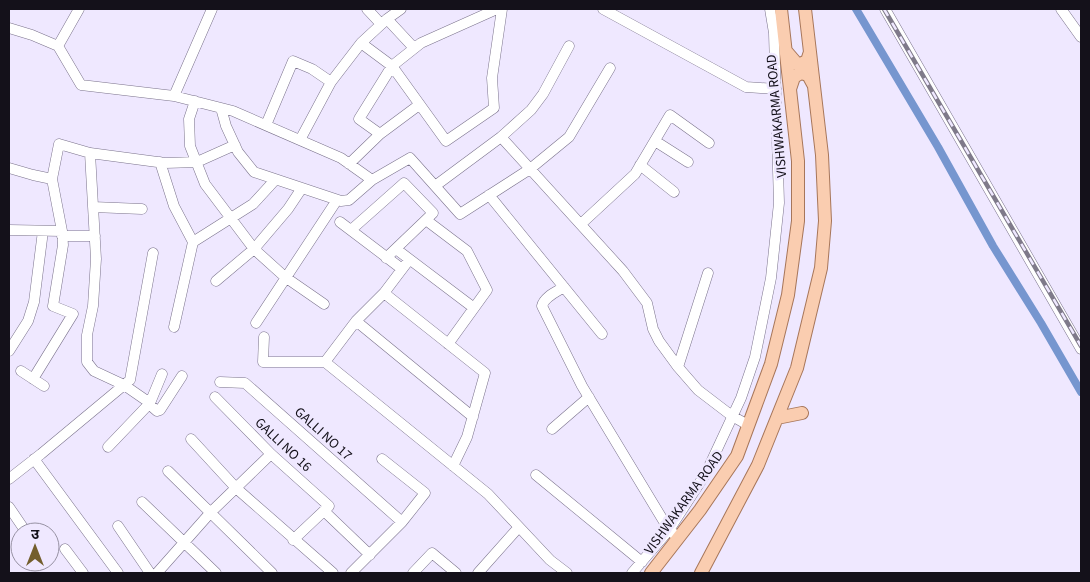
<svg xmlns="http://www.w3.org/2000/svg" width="1090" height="582" font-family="'Source Sans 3','Noto Sans Devanagari',sans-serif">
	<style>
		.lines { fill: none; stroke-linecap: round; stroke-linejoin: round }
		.canal { stroke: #7696cf; stroke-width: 8 }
		.minor-casing { stroke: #7b738c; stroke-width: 11 }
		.major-casing { stroke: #a7765a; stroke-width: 14 }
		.minor { stroke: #fff; stroke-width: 10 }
		.major { stroke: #facdb0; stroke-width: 12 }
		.rail-casing { stroke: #7f7a8a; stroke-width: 4.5 }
		.rail { stroke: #efe8ff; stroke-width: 2.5; stroke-dasharray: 8; stroke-linecap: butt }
		.labels { text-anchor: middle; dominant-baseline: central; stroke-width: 5; stroke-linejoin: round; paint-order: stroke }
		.street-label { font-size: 14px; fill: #14111a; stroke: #efe8ff }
	</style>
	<rect width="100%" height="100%" fill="#efe8ff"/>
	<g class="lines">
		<path class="canal" d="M 856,9 L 938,147 L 993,246 L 1041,323 L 1081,392"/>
		<defs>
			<path id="minor" d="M 367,9 L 381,24
				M 603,9 L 746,87 L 776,89
				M 885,9 L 1081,349
				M 1061,9 L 1081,37
				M 387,19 L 401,9
				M 9,28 L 32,35 L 58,46 L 81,85 L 174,96 L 233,111 L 341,158 L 372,180 L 410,158 L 460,214 L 530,169 L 569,137 L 610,68
				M 361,43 L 387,19 L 414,48
				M 58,46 L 79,9
				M 331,82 L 361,43 L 392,66 L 446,141 L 494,108 L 492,78 L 502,9
				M 174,96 L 212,9
				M 195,101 L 189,119 L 190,146 L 205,184 L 254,249 L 285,277 L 324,304
				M 221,108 L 226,126 L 238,152 L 254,172 L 341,201 L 349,200 L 372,180
				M 266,125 L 293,61 L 312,69 L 331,82 L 300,140
				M 380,134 L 359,119 L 392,66 L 421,43 L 497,9
				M 501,137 L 623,271 L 647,303 L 653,329 L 659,341 L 678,367 L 698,390 L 732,416 L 748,425
				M 655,141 L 688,162
				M 90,153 L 96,259 L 93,306 L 87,335 L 87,362 L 94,371 L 124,385 L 150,403
				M 160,162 L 174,206 L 193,242
				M 349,164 L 380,134 L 419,105
				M 640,165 L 674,192
				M 9,168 L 33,175 L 52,179 L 62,231 L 63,245 L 53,306 L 73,314 L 33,379
				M 52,179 L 59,144 L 90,153 L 165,163 L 197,162 L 235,145
				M 435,186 L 501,137 L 531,110 L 543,94 L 569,46
				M 489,195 L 602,334
				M 93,207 L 142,209
				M 426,220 L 467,251 L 487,290 L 448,344
				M 340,222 L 402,269
				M 581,224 L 635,174 L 670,115 L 709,143
				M 9,230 L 62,231
				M 351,230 L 404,183 L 433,213 L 386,258
				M 62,236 L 95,236
				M 396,249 L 474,308
				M 216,281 L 254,249 L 288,209 L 302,188
				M 564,287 C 556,292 544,297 542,306 L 582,386 L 669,530 L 674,534
				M 384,293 L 485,373 L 467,437 L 453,466
				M 356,321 L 473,417
				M 256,323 L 337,200
				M 174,327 L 193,242 L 253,204 L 275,180
				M 264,337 L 263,362 L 325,362 L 488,494 L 550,560 L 567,573
				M 9,351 L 28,321 L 34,302 L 43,231
				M 325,362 L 356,321 L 384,293 L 409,260
				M 678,367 L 708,273
				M 21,371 L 44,386
				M 220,382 L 245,383 L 402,522
				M 215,397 L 271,454 L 329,506 L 293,540
				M 149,404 L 157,411 L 160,410 L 182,376
				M 552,429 L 589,397
				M 191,439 L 236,488 L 333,573
				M 108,447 L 150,403 L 162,374
				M 34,459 L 118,573
				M 168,471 L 272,573
				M 536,475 L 642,562
				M 9,479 L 41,454 L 130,380 L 153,253
				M 142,502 L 216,573
				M 9,507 L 26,532
				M 324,511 L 370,555
				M 118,526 L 150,573
				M 65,549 L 83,573
				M 157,573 L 211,512 L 271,454
				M 351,573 L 402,522 L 425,493 L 382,459
				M 413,573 L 432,553 L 456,573
				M 478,573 L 519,527
				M 632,573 L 669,530 L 706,473 L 741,398 L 755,357 L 771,278 L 779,203 L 774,33 L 770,9"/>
			<path id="major" d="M 786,51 L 798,65 L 807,61 L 810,52
				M 790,89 L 794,77 L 801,73 L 808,75 L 814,86
				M 777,418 L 802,413
				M 651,573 L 700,510 L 737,456 L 771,364 L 788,295 L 798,221 L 798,161 L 781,9
				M 701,573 L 758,465 L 797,368 L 821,268 L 825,221 L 822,155 L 805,9"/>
		</defs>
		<use href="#minor" class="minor-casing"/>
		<use href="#major" class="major-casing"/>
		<use href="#minor" class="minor"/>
		<use href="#major" class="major"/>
		<defs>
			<path id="rail" d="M 884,9 L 1081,346"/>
		</defs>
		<use href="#rail" class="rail-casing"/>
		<use href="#rail" class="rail"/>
	</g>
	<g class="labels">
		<g class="street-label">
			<text transform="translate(777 116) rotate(-95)">VISHWAKARMA ROAD</text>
			<text transform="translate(323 434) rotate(42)">GALLI NO 17</text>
			<text transform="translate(283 445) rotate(43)">GALLI NO 16</text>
			<text transform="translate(684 503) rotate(-54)">VISHWAKARMA ROAD</text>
		</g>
	</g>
	<rect width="1090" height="582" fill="none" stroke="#14111a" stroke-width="20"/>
	<g transform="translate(35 547)"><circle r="24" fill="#efe8ff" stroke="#9792a3"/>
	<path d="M0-4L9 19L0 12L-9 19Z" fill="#735e2d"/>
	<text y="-8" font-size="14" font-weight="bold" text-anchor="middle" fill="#14111a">उ</text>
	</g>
</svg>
